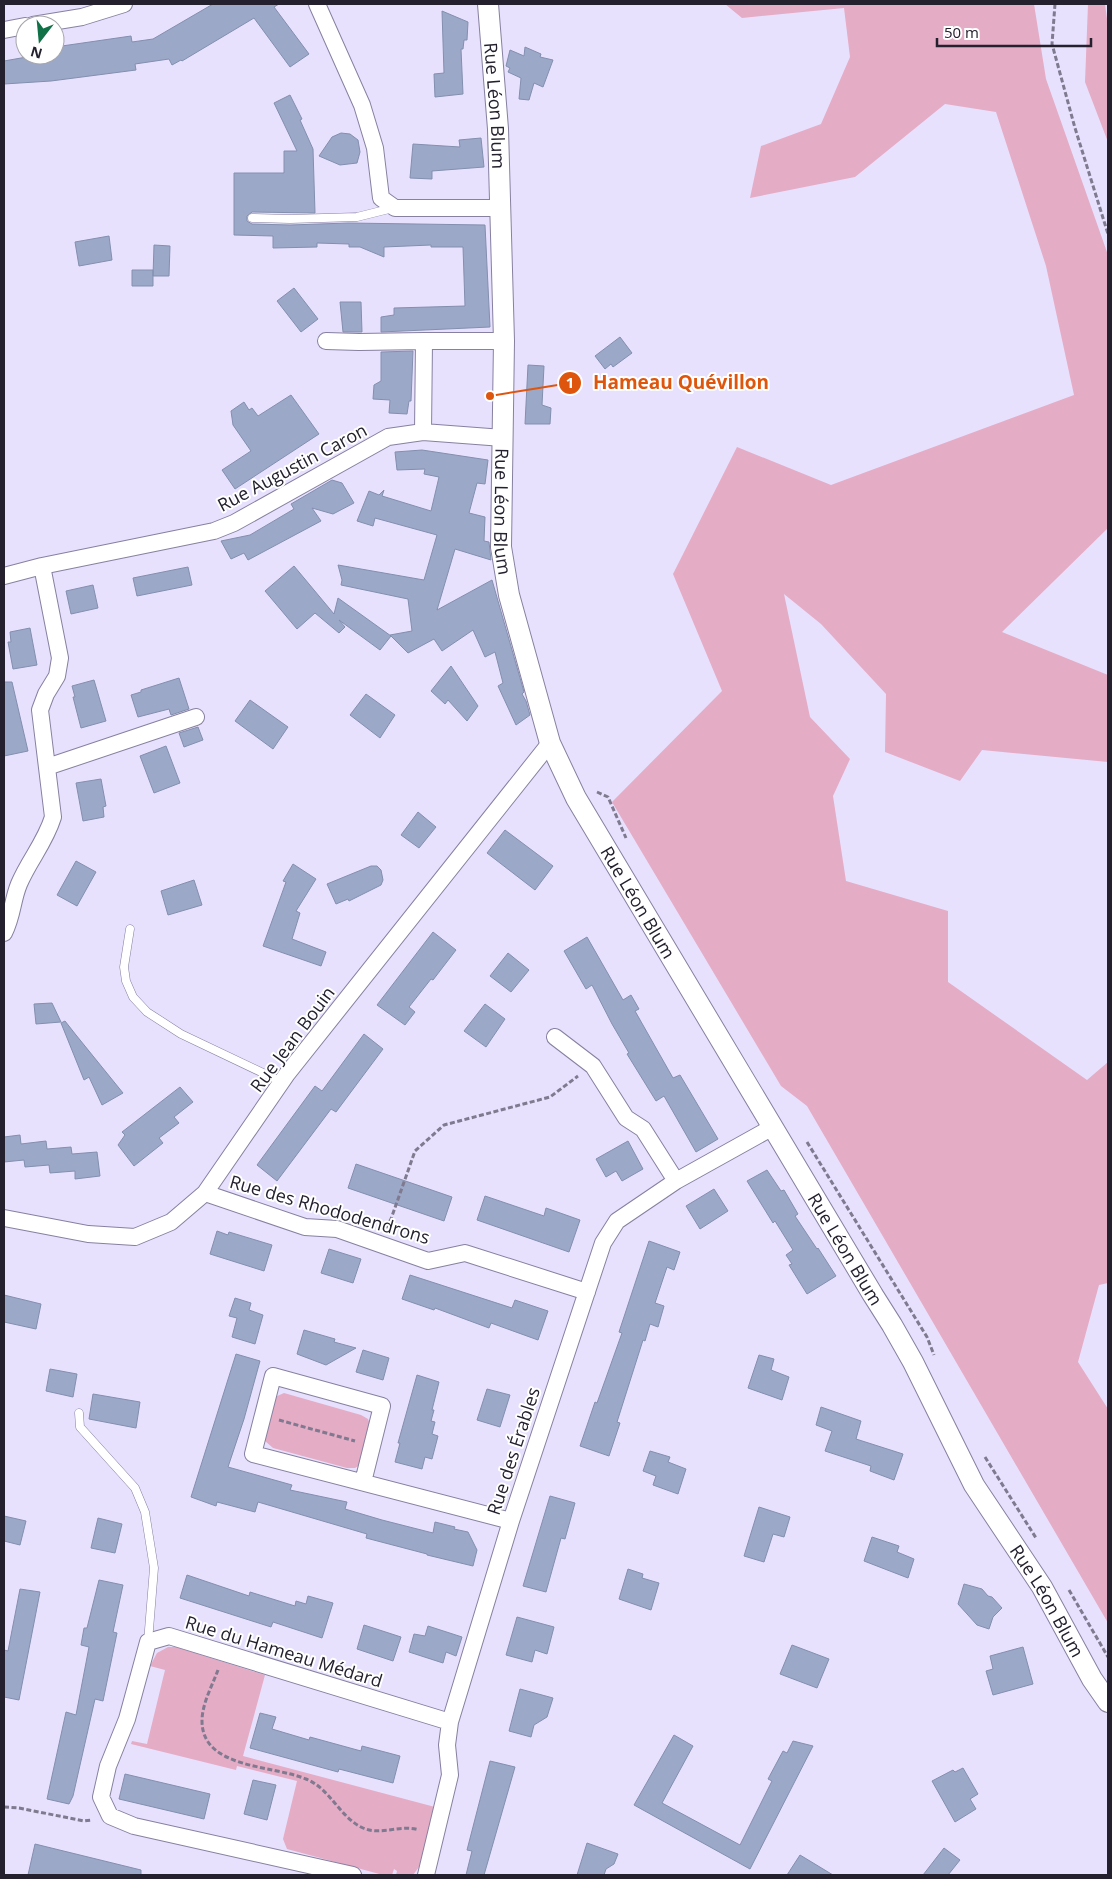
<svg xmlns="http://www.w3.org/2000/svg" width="1112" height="1879" font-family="'Open Sans',sans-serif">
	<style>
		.green { fill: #e5acc6 }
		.building { fill: #9ba8c8; stroke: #838faf }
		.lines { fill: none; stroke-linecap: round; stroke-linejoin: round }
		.service-casing { stroke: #8780a0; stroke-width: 9 }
		.minor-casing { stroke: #8780a0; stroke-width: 18 }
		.tertiary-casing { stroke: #8780a0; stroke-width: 22 }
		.path { stroke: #7f7a8f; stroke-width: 3; stroke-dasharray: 5 2.5; stroke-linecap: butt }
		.service { stroke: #fff; stroke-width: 8 }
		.minor { stroke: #fff; stroke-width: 16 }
		.tertiary { stroke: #fff; stroke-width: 20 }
		.labels { text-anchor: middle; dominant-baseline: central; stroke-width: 4; stroke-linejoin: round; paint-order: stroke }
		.street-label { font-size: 18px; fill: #24202e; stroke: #fff }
		.leader { fill: none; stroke: #de560e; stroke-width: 2 }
		.callout-dot { fill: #de560e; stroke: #fff; stroke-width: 2 }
		.mark-label { font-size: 15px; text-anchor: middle; font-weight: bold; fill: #fff }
		.callout-label { font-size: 19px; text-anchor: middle; font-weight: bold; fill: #de560e; stroke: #fff; stroke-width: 4; stroke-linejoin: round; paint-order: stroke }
	</style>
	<rect width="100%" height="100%" fill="#e7e1fe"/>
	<path class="green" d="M 725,4 L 1034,4 L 1046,79 L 1108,255 L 1108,528 L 1002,632 L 1108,675 L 1108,762 L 982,750 L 960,781 L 885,752 L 886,694 L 821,624 L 784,594 L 810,717 L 850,759 L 833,796 L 846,881 L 948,911 L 948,982 L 1087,1080 L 1108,1062 L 1108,1283 L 1099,1285 L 1078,1362 L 1108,1409 L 1108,1623 L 807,1106 L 781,1086 L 612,802 L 722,691 L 673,574 L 737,447 L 831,485 L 1074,395 L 1046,266 L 996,112 L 945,104 L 855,177 L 750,198 L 761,146 L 821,124 L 850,57 L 844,8 L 742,18 Z
		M 1088,4 L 1105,4 L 1108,26 L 1108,142 L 1085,82 Z
		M 284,1393 L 361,1415 L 368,1419 L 370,1424 L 360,1465 L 355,1468 L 347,1468 L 273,1448 L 265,1441 L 264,1436 L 275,1397 Z
		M 168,1647 L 176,1647 L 265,1675 L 243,1756 L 435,1807 L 419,1867 L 413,1875 L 396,1875 L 397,1871 L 394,1869 L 392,1875 L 383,1875 L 287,1849 L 283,1839 L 297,1781 L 237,1766 L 236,1770 L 131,1744 L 132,1741 L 147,1744 L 165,1670 L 150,1666 L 157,1653 Z"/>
	<path class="building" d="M 213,4 L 279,4 L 274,7 L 309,54 L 290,67 L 254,18 L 182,61 L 181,60 L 172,65 L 169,59 L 135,64 L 136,70 L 51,81 L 4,84 L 4,61 L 38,55 L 55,55 L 55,47 L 131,36 L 132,42 L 153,39 Z
		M 442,11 L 468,22 L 467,40 L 464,40 L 463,49 L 461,49 L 463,94 L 435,97 L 434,74 L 444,73 Z
		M 525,47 L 541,54 L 540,57 L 553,60 L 543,87 L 534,83 L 529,100 L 519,99 L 521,78 L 508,72 L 510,68 L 506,66 L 510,50 L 524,56 Z
		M 290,95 L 302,119 L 300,120 L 313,149 L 315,213 L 252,212 L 247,216 L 247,221 L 252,224 L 290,225 L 348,223 L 485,225 L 490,327 L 381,332 L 381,317 L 394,315 L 394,308 L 465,306 L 463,247 L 431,247 L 431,245 L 384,247 L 384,257 L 360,247 L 349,247 L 349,244 L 317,243 L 317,247 L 273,248 L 273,236 L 234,235 L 234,173 L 284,173 L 284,151 L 297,151 L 274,103 Z
		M 341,133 L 350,134 L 358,140 L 360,152 L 357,163 L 340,165 L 319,156 L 332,137 Z
		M 481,138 L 484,167 L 432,171 L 432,179 L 410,178 L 413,144 L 460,147 L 459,140 Z
		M 109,236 L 112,260 L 79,266 L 75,242 Z
		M 154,245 L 170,246 L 169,276 L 153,276 Z
		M 132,270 L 153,270 L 153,286 L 132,286 Z
		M 294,288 L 318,319 L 301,332 L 277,301 Z
		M 340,302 L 361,302 L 362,332 L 343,332 Z
		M 620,337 L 632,353 L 613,367 L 611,364 L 605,369 L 595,356 Z
		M 413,351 L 411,401 L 409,401 L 407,414 L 389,413 L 390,400 L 373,399 L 374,385 L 381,381 L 381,352 Z
		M 528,365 L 544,366 L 542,405 L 551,408 L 550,424 L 525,424 Z
		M 291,395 L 319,434 L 235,489 L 222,470 L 251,451 L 233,425 L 231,411 L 244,402 L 249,410 L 252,408 L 258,416 Z
		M 422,450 L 488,460 L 485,484 L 477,483 L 469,513 L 485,517 L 484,541 L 489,542 L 491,560 L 455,549 L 437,610 L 492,580 L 524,692 L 522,694 L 526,701 L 530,715 L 516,725 L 498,686 L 503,683 L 495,652 L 485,657 L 473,630 L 442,651 L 434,639 L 408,653 L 390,635 L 412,631 L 408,599 L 341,585 L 342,580 L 338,565 L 424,580 L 437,535 L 375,518 L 373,526 L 357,521 L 369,491 L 379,495 L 384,490 L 382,496 L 431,511 L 439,477 L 424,474 L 425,469 L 397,470 L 395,452 Z
		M 332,480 L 342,483 L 354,503 L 333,514 L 312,508 L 321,521 L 248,560 L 244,553 L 231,559 L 221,541 L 250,535 L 294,509 L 291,504 Z
		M 294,566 L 334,614 L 338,598 L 391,636 L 380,650 L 339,620 L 345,627 L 339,633 L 315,613 L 297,629 L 265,591 Z
		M 188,567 L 192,585 L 137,596 L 133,578 Z
		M 93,585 L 98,608 L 71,614 L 66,591 Z
		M 30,628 L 37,665 L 13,669 L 8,642 L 11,642 L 10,632 Z
		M 451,666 L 478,706 L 467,721 L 448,700 L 445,704 L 431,691 Z
		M 179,678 L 189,709 L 171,715 L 169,709 L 138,717 L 131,695 L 141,692 L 141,690 Z
		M 94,680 L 106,721 L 81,728 L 73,697 L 75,697 L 72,686 Z
		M 4,682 L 12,682 L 28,751 L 4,756 Z
		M 366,694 L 395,715 L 380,738 L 350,715 Z
		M 250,700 L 288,727 L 273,749 L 235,721 Z
		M 198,727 L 203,740 L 184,747 L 179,733 Z
		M 166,746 L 180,783 L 154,793 L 140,756 Z
		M 101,779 L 106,806 L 103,807 L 104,817 L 83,821 L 76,783 Z
		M 418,812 L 436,827 L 419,848 L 401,835 Z
		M 505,830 L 553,866 L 535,890 L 487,853 Z
		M 76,861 L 96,872 L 77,906 L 57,895 Z
		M 293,864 L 316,879 L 296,911 L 300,913 L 292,939 L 326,952 L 321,966 L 263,946 L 286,882 L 283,881 Z
		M 371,866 L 377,866 L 381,870 L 383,880 L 381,885 L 349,901 L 348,899 L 336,904 L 327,884 Z
		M 194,880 L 202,905 L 168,915 L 161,891 Z
		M 433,932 L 456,950 L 433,980 L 431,979 L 409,1007 L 415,1012 L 405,1025 L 377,1005 Z
		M 587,937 L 623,1000 L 631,995 L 639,1009 L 635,1011 L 673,1078 L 680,1075 L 718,1139 L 696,1152 L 664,1096 L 656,1101 L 627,1054 L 629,1053 L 612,1024 L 592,985 L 586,989 L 564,951 Z
		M 508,953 L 529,970 L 511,992 L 490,976 Z
		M 52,1003 L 61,1022 L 36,1024 L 34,1004 Z
		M 485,1004 L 505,1019 L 486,1047 L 464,1031 Z
		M 65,1021 L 76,1035 L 123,1093 L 102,1105 L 89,1077 L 84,1080 L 61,1023 Z
		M 364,1034 L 383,1049 L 336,1112 L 331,1109 L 277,1181 L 257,1165 L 315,1086 L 322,1091 Z
		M 180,1087 L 193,1102 L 174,1117 L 179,1123 L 159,1138 L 163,1143 L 134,1166 L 118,1145 L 125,1135 L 122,1132 Z
		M 20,1135 L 21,1144 L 46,1141 L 47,1149 L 71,1147 L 72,1154 L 97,1152 L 100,1176 L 75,1179 L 75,1171 L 50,1173 L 49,1165 L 25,1167 L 24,1160 L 4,1162 L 4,1137 Z
		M 628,1141 L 643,1169 L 622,1181 L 616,1171 L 606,1177 L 596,1159 Z
		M 356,1164 L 452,1197 L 444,1221 L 348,1188 Z
		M 767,1170 L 781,1191 L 784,1190 L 798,1214 L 795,1216 L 817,1249 L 818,1248 L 836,1276 L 807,1294 L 789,1265 L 792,1264 L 786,1255 L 793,1250 L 775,1221 L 773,1223 L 747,1181 Z
		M 714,1189 L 728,1211 L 700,1229 L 686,1206 Z
		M 485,1196 L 544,1216 L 546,1208 L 580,1220 L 569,1252 L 477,1220 Z
		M 217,1231 L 228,1235 L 229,1232 L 272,1245 L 264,1271 L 210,1254 Z
		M 649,1241 L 680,1252 L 674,1270 L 667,1267 L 655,1303 L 664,1306 L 658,1327 L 650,1324 L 645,1341 L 643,1340 L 617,1422 L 620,1423 L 609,1456 L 580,1446 L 595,1402 L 597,1403 L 622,1333 L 619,1332 Z
		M 329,1249 L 361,1259 L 353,1283 L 321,1273 Z
		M 410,1275 L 512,1308 L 515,1300 L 548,1311 L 538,1340 L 491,1323 L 489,1328 L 435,1308 L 434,1310 L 402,1299 Z
		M 4,1295 L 41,1304 L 36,1329 L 4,1322 Z
		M 235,1298 L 251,1303 L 249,1310 L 263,1315 L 255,1344 L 232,1337 L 237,1318 L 229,1316 Z
		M 304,1330 L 335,1339 L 334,1342 L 356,1348 L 326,1365 L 297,1354 Z
		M 363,1350 L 389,1358 L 383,1380 L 356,1372 Z
		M 236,1354 L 260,1361 L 244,1419 L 228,1467 L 292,1485 L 290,1490 L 347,1502 L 345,1509 L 382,1520 L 433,1533 L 435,1522 L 455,1527 L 454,1529 L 468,1532 L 477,1550 L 473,1566 L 427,1555 L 427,1554 L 366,1538 L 367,1534 L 258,1502 L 255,1512 L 217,1502 L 216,1506 L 191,1497 Z
		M 759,1355 L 774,1359 L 771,1370 L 789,1377 L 782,1400 L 748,1388 Z
		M 50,1369 L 77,1374 L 73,1397 L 46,1391 Z
		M 417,1375 L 439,1382 L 432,1410 L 434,1410 L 431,1421 L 435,1422 L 432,1434 L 438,1436 L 432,1459 L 425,1457 L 422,1469 L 395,1462 L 400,1443 L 398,1443 Z
		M 487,1389 L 510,1395 L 500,1427 L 477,1420 Z
		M 93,1394 L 140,1402 L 136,1428 L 89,1419 Z
		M 821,1407 L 861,1421 L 856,1439 L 903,1454 L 894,1480 L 870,1471 L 871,1466 L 825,1451 L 832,1431 L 816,1425 Z
		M 650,1451 L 670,1457 L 668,1462 L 686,1469 L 678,1494 L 653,1485 L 656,1476 L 643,1471 Z
		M 550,1496 L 575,1503 L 565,1539 L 561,1538 L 546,1592 L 523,1586 Z
		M 759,1507 L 790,1517 L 784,1537 L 773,1534 L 764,1562 L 744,1556 Z
		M 4,1516 L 26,1521 L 20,1545 L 4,1541 Z
		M 98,1518 L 122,1524 L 115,1553 L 91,1548 Z
		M 872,1537 L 899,1546 L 897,1552 L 914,1559 L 908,1578 L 864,1561 Z
		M 628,1569 L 643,1574 L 642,1578 L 659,1583 L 651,1610 L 619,1599 Z
		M 187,1575 L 249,1596 L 250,1592 L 295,1606 L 296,1601 L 306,1604 L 308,1596 L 333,1603 L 322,1638 L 273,1622 L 271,1627 L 180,1598 Z
		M 99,1580 L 123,1585 L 113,1632 L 117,1633 L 103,1701 L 95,1699 L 73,1796 L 69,1804 L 47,1799 L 66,1712 L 76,1715 L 89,1647 L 81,1645 L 84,1628 L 87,1628 Z
		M 964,1584 L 982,1589 L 988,1596 L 992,1597 L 1002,1608 L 993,1617 L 989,1629 L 977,1625 L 958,1604 Z
		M 20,1589 L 40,1592 L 19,1700 L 4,1697 L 4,1650 L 8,1651 Z
		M 517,1617 L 554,1627 L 547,1654 L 535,1650 L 532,1662 L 506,1655 Z
		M 364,1625 L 401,1637 L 393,1661 L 357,1649 Z
		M 428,1626 L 462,1637 L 456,1656 L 446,1652 L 443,1663 L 409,1652 L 414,1634 L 425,1636 Z
		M 792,1645 L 829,1659 L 817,1688 L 780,1674 Z
		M 1023,1647 L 1033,1684 L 993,1695 L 986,1671 L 993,1669 L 990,1656 Z
		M 520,1689 L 553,1698 L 547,1717 L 534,1725 L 531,1737 L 509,1731 Z
		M 260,1713 L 276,1717 L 272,1729 L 309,1740 L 310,1737 L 361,1751 L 362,1746 L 400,1756 L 393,1783 L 339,1769 L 338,1772 L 250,1748 Z
		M 674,1735 L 693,1746 L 662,1803 L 740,1845 L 772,1781 L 768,1779 L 783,1751 L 787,1753 L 793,1741 L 813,1746 L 750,1869 L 634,1805 Z
		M 490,1761 L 515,1767 L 484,1875 L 466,1875 L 472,1851 L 467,1850 Z
		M 963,1768 L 978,1794 L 970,1799 L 976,1809 L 955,1822 L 932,1781 L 953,1770 L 955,1772 Z
		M 125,1774 L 210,1794 L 204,1819 L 119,1799 Z
		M 253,1780 L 276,1785 L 267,1820 L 244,1814 Z
		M 587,1843 L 618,1854 L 614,1864 L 606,1869 L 604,1875 L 577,1875 Z
		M 35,1844 L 141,1870 L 141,1875 L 28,1875 Z
		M 944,1848 L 960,1860 L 948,1875 L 923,1875 Z
		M 800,1855 L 833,1875 L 787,1875 Z"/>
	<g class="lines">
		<defs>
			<path id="service" d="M 252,218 L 290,219 L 357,217 L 393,208
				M 130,929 L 124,967 L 126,981 L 133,997 L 147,1012 L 181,1034 L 282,1082
				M 79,1413 L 80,1427 L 135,1488 L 145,1512 L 154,1568 L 148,1642"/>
			<path id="minor" d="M 317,4 L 362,105 L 375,148 L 381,198 L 395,208 L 500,208
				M 33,25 L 82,17 L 124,4
				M 4,30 L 25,26
				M 326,341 L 359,342 L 424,341
				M 423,432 L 424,341 L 504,341
				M 4,576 L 42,566 L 214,531 L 234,523 L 388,437 L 423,432 L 503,438
				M 47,767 L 196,717
				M 4,933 C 13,915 12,901 19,884 C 29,860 45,843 53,817 L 40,710 L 46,694 L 57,676 L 60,658 L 42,566
				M 555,1037 L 593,1066 L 626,1118 L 643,1129 L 676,1181
				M 205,1193 L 305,1227 L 337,1229 L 428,1261 L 465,1253 L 587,1292
				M 4,1218 L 88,1234 L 135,1237 L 171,1222 L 205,1193 L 287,1074 L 550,743
				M 363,1482 L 382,1406 L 273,1376 L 253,1454 L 511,1521
				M 353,1875 L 134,1826 L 110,1816 L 101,1797 L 108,1766 L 127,1719 L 148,1642 L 169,1636 L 450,1722
				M 426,1875 L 450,1775 L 447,1745 L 450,1722 L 511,1521 L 603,1243 L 617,1221 L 676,1181 L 773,1127"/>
			<g id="tertiary">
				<path id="s1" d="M 488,4 L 498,129 L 504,341 L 501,547 L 509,595 L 550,743 L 576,798 L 873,1295 L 892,1325 L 913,1362 L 974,1485 L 1042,1587 L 1092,1679 L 1108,1702"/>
			</g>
		</defs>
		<use href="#service" class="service-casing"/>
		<use href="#minor" class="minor-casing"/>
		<use href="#tertiary" class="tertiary-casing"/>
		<path class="path" d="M 1055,4 L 1052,44 L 1075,128 L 1108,234
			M 597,792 L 608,797 L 626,838
			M 807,1142 L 927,1337 L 934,1355
			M 386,1228 L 391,1219 L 415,1151 L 444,1125 L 550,1097 L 578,1076
			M 279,1420 L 355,1441
			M 985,1457 L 1036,1538
			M 1069,1590 L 1108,1657
			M 218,1670 C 212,1686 202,1704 202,1721 C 202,1769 273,1765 306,1779 C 331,1789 339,1817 363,1828 C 381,1836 400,1824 419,1830
			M 4,1807 L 19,1808 L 84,1821 L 92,1820"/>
		<use href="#service" class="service"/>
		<use href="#minor" class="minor"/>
		<use href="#tertiary" class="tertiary"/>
	</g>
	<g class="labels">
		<g class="street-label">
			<text stroke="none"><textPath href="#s1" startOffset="102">Rue Léon Blum</textPath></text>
			<text transform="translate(292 467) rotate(-28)">Rue Augustin Caron</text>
			<text stroke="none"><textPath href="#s1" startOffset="508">Rue Léon Blum</textPath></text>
			<text stroke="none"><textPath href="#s1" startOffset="928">Rue Léon Blum</textPath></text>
			<text transform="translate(292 1039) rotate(-53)">Rue Jean Bouin</text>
			<text transform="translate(330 1209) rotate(16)">Rue des Rhododendrons</text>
			<text stroke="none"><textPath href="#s1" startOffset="1332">Rue Léon Blum</textPath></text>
			<text transform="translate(513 1451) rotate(-72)">Rue des Érables</text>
			<text stroke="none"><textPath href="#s1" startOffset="1738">Rue Léon Blum</textPath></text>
			<text transform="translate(284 1651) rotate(17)">Rue du Hameau Médard</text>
		</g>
	</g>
	<path class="leader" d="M490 396L570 383"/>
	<g class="callout-dot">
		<circle cx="490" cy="396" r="5"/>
		<circle cx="570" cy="383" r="12"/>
	</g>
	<g class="mark-label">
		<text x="570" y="388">1</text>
	</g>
	<g class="callout-label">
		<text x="681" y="389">Hameau Quévillon</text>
	</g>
	<rect width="1112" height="1879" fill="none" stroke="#24202e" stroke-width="10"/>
	<g transform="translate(40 40) rotate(196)"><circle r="24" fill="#ffffff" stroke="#a7a6ab"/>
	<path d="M0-4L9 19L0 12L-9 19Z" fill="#107147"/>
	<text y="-8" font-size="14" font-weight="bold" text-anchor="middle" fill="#24202e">N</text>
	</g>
	<path d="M937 38v8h154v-8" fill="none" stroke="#24202e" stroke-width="2.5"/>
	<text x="944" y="38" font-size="15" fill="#24202e" stroke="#ffffff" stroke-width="4" paint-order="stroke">50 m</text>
</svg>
